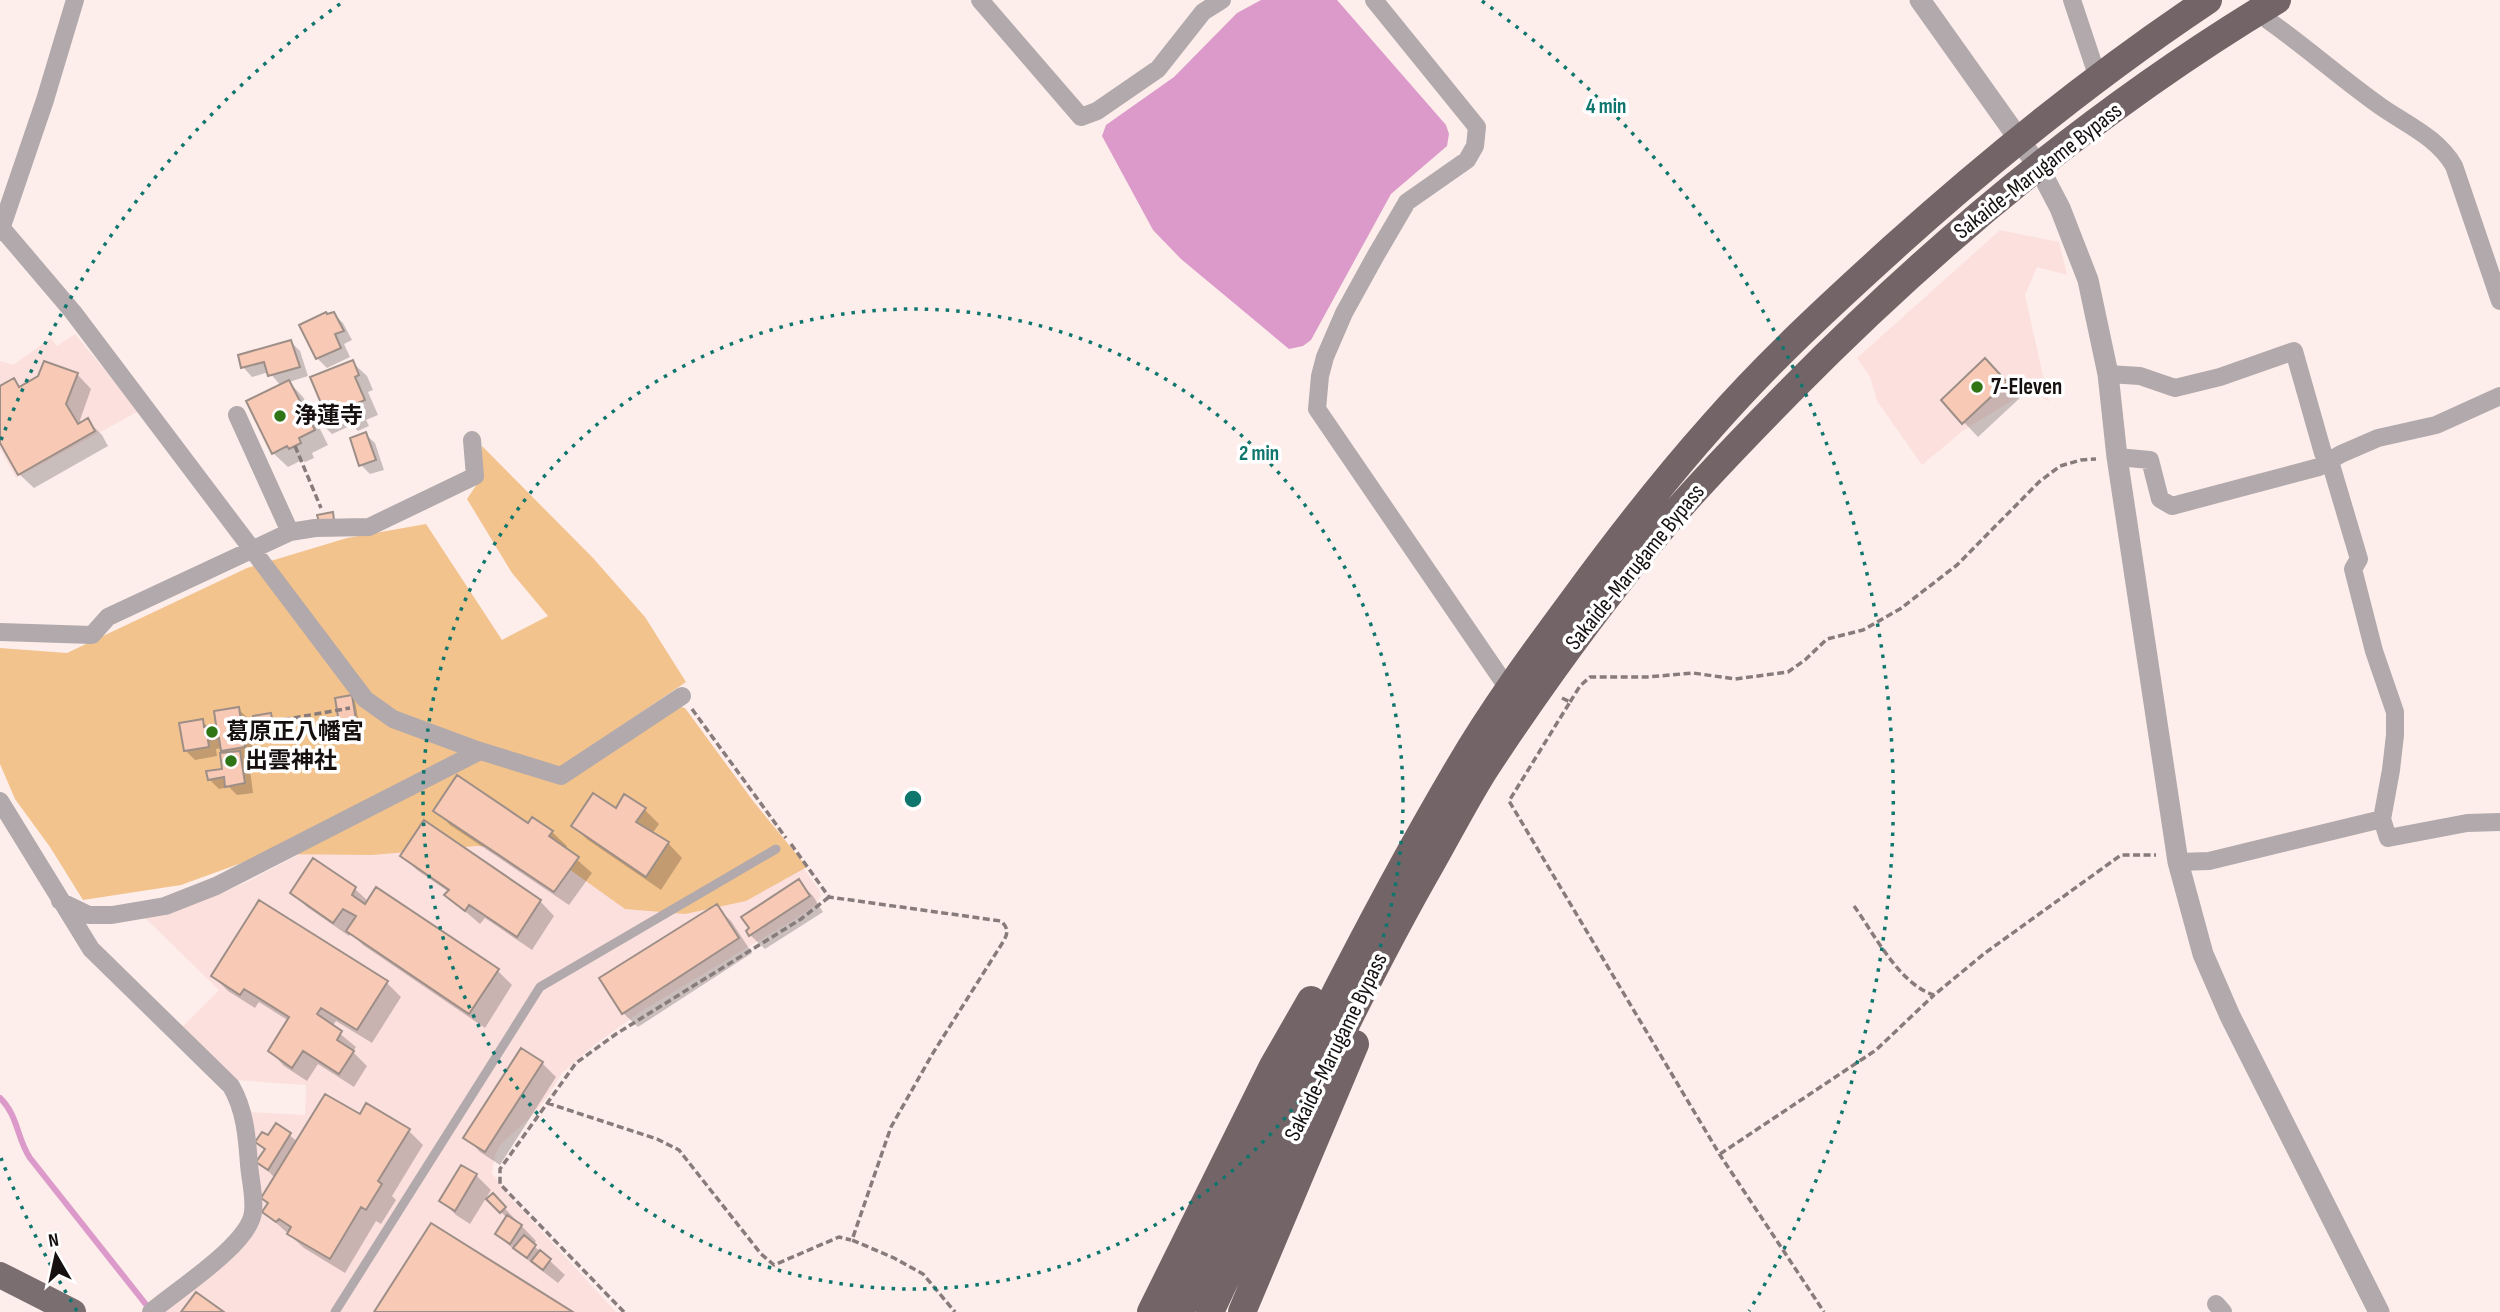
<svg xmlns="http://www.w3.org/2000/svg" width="2500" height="1312" font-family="'Sofia Sans Condensed','Noto Sans JP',sans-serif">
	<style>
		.built { fill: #fce0de }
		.green { fill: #f3c38d }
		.water { fill: #db9ac9 }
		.shadow { fill: #0003 }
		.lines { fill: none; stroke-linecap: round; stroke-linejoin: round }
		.stream { stroke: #db9ac9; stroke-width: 6 }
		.building { fill: #f8cab5; stroke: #9d8e87; stroke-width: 2 }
		.path { stroke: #877c7b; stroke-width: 3.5; stroke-dasharray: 7 3.5; stroke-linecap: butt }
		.service { stroke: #b1a9ab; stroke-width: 9 }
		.minor { stroke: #b1a9ab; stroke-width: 18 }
		.tertiary { stroke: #b1a9ab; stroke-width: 21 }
		.primary { stroke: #7b6e71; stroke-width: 26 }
		.trunk { stroke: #726467; stroke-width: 28 }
		.ring { fill: none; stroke: #0f766e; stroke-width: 3.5; stroke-dasharray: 3.5 7 }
		.poi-dot { fill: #307515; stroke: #fff; stroke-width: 2.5 }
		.labels { text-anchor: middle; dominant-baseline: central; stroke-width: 7; stroke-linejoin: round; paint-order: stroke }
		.street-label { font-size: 23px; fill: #161010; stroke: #fff }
		.poi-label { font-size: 23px; font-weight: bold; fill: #161010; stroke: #fff; text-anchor: start }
		.centre { fill: #0f766e; stroke: #fff; stroke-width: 3.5 }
		.ring-label { font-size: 21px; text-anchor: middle; font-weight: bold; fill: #0f766e; stroke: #fff; stroke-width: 7; stroke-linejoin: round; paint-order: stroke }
	</style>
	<rect width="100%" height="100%" fill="#fdeeec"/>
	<path class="built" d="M 2000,230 L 2059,242 L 2067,275 L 2037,267 L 2025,295 L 2049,402 L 2031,389 L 1964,430 L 1922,465 L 1877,401 L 1870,377 L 1857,358 Z
		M 75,334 L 139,411 L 16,478 L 0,449 L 0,361 L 13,365 L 51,338 L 57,346 Z
		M 685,708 L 820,891 L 821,896 L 815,905 L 798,917 L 640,1012 L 592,1047 L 562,1073 L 548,1096 L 534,1114 L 500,1145 L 495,1155 L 492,1173 L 511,1198 L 616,1312 L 161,1312 L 253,1234 L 261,1219 L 249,1112 L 305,1115 L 306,1085 L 233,1080 L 182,1027 L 219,990 L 143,916 L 217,895 L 249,881 L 480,758 L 564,785 Z"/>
	<path class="green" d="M 482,446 L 593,558 L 645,617 L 686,682 L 568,762 L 681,707 L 685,708 L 753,801 L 807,867 L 746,901 L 685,914 L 625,909 L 541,849 L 477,846 L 372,855 L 266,854 L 181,885 L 83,900 L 50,847 L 15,799 L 0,764 L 0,648 L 67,653 L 247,568 L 347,538 L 426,524 L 502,640 L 548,616 L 512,573 L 467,499 L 481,478 Z"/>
	<path class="water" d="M 1261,0 L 1337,0 L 1446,125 L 1449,134 L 1447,146 L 1391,194 L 1311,340 L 1303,346 L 1289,349 L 1181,259 L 1153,230 L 1102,136 L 1106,125 L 1174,77 L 1237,13 Z"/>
	<path class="shadow" d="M 334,314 L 343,323 L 352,340 L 344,344 L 350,357 L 327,368 L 317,358 L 328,316 Z
		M 291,342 L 300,351 L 308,376 L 289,382 L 303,397 L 310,410 L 323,404 L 352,362 L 367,376 L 373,390 L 368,392 L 378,415 L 366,420 L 369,426 L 358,431 L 352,425 L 332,434 L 314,417 L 328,445 L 312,453 L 314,458 L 305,462 L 302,460 L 288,467 L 273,453 L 281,386 L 269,372 L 252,377 L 243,367 Z
		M 77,374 L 91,389 L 80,420 L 82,424 L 88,421 L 102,435 L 108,446 L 34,488 L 19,474 L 0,440 L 0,388 L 14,380 L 21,388 Z
		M 1999,374 L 2021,397 L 1978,437 L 1943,400 Z
		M 365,434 L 375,443 L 384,470 L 370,474 L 361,465 Z
		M 351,697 L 355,701 L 359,724 L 345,727 L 341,722 Z
		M 238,709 L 248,718 L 254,756 L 244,758 L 249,762 L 253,793 L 237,795 L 229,787 L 219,789 L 209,779 L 224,770 L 227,754 L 222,748 L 216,749 L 217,756 L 195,760 L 185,750 L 202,721 L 209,728 L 218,726 Z
		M 271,715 L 275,719 L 277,735 L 261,737 L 257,733 Z
		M 625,797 L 645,810 L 659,824 L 652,834 L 668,843 L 682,858 L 661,890 L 588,840 L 573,826 L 616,810 Z
		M 436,810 L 528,825 L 552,832 L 567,846 L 565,849 L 592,873 L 569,905 L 450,825 Z
		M 403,856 L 540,901 L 554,916 L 532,950 L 485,918 L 480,924 L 446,895 L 449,892 L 417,870 Z
		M 314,860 L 355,889 L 369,902 L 498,971 L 512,985 L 485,1028 L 363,945 L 351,933 L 349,936 L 307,907 L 292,892 Z
		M 798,882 L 813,896 L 823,912 L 765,949 L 750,935 Z
		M 716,907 L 731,921 L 752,953 L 638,1027 L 623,1013 Z
		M 213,976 L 387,983 L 401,997 L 372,1043 L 336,1021 L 332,1027 L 356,1047 L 353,1052 L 367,1066 L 354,1087 L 318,1064 L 307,1081 L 284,1066 L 270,1051 L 289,1021 L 259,1002 L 255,1008 L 228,991 Z
		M 542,1063 L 556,1077 L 500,1165 L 480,1152 L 466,1137 Z
		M 360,1117 L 408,1130 L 423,1145 L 392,1196 L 396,1200 L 381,1224 L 376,1221 L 345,1273 L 304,1248 L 264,1212 L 269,1204 L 263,1198 L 275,1178 L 259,1162 L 266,1151 L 257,1142 L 268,1138 L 277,1125 L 298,1142 Z
		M 462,1167 L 476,1175 L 491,1190 L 470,1224 L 456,1215 L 441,1200 Z
		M 493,1196 L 536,1241 L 533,1245 L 565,1275 L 558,1283 L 512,1248 L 497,1234 L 507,1218 L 489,1200 Z"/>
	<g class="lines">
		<path class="stream" d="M 0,1098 C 18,1115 17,1139 30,1158 L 148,1307"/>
	</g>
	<path class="building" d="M 326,312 L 327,314 L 334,312 L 344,331 L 335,334 L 341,348 L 316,359 L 299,325 Z
		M 291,340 L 300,367 L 268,376 L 264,362 L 241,368 L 238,355 Z
		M 1985,358 L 2007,382 L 1962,424 L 1941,400 Z
		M 353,360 L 359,375 L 355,377 L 365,400 L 353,405 L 356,411 L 342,417 L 339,411 L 316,420 L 310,409 L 321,403 L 310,377 Z
		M 44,361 L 78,373 L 66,404 L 78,424 L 88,418 L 95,431 L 18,475 L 0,443 L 0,386 L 14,378 L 19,387 L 38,376 Z
		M 289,380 L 315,430 L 299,438 L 301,443 L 289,449 L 287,446 L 272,454 L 246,401 Z
		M 366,432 L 376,460 L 359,466 L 350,438 Z
		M 333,512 L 334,520 L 319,522 L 317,515 Z
		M 352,695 L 356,720 L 339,723 L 335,698 Z
		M 239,707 L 245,747 L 221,751 L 219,738 L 208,740 L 209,747 L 184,751 L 179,723 L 203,719 L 204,727 L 216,725 L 214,711 Z
		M 271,713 L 274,731 L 256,734 L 253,716 Z
		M 240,751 L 245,783 L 225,787 L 224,777 L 208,780 L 206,771 L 222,769 L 220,753 Z
		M 457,775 L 528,823 L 532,817 L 553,831 L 549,836 L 579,857 L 554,892 L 433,811 Z
		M 593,793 L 616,808 L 624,794 L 646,808 L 636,822 L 669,842 L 646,877 L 571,826 Z
		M 424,820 L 541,900 L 517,937 L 469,905 L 465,911 L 444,895 L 449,890 L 400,856 Z
		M 313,858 L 356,887 L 352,895 L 365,904 L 376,887 L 499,969 L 469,1014 L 346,931 L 356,916 L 343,909 L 333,923 L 290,893 Z
		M 799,879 L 810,896 L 749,936 L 746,931 L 749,928 L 741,917 Z
		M 259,900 L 388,981 L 357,1030 L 321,1008 L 317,1014 L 342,1031 L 337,1040 L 354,1051 L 339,1074 L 303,1051 L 292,1068 L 268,1051 L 289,1017 L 244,989 L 240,995 L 211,976 Z
		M 717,904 L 739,938 L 622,1014 L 599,978 Z
		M 521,1048 L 543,1062 L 485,1152 L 463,1138 Z
		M 325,1094 L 360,1114 L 366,1103 L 410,1129 L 378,1181 L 382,1184 L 366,1210 L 361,1207 L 330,1259 L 287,1234 L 291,1227 L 279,1219 L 276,1222 L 262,1212 L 268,1203 L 261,1198 Z
		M 276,1123 L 291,1133 L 268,1170 L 256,1162 L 265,1149 L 255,1142 L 262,1132 L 268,1135 Z
		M 461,1165 L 477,1174 L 455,1211 L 439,1201 Z
		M 493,1193 L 506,1207 L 500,1213 L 486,1199 Z
		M 507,1215 L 522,1225 L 510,1244 L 495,1234 Z
		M 431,1223 L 573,1312 L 374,1312 Z
		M 524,1235 L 536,1245 L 527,1258 L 513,1248 Z
		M 540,1250 L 551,1259 L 543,1270 L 531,1261 Z
		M 196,1292 L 224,1312 L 181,1312 Z"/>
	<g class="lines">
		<path class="path" d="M 295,446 L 321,508
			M 1562,698 L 1570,702 L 1509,801 L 1720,1155 L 1824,1312
			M 1570,702 L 1580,686 L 1590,677 L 1647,677 L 1693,673 L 1735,679 L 1788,672 L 1805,660 L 1827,639 L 1863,630 L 1900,609 L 1957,565 L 2039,482 L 2060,466 L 2081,460 L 2096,459
			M 692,709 L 786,838
			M 242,727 L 350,708
			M 791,844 L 829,897 L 1001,921 C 1009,929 1008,933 1003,942 L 933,1053 L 891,1127 L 852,1240 L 894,1258 L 923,1274 L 955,1312
			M 1854,906 C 1875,935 1899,984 1934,995 L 1985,953 L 2121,855 L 2156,855
			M 547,1103 L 657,1139 L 679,1150 L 761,1254 L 774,1265 L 839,1237 L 851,1240
			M 1720,1154 L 1876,1050 L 1934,995
			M 624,1312 L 500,1184 L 500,1169 L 576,1063 L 616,1034 L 801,919 L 829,897"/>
		<path class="service" d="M 335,1312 L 540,987 L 776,849"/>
		<path class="minor" d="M 980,0 L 1081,117 L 1097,111 L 1158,69 L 1203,12 L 1222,0
			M 1374,0 L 1477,127 L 1475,146 L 1467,160 L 1407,202 L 1376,255 L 1344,313 L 1325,357 L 1320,376 L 1317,409 L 1509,690
			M 2072,0 L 2098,78
			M 2260,10 L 2269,21 C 2307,48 2342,79 2380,106 C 2407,125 2437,137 2454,166 L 2500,301
			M 0,226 L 73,312 L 365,699 L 393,719 L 474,749 L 561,776 L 682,696
			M 0,232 L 45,100 L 75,0
			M 2108,374 L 2140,376 L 2175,388 L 2220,377 L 2294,351 L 2323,453 L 2332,468 L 2359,559 L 2353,569 L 2374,651 L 2395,712 L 2395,735 L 2391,770 L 2382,819 L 2388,838 L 2467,823 L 2500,822
			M 237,415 L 290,532
			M 2117,457 L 2150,460 L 2160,499 L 2172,506 L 2319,467 L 2341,454 L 2378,438 L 2436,425 L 2500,396
			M 0,632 L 92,635 L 108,617 L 290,532 L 315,528 L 369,527 L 475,476 L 472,440
			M 0,801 L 91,949 L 231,1086 C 245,1110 247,1137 249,1164 C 250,1179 255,1197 253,1212 C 250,1244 175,1291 151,1312
			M 2178,862 L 2209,861 L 2382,819
			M 60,901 L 89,915 L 112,915 L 165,906 L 216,886 L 480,751
			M 2216,1304 L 2223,1312"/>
		<path class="tertiary" d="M 1920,0 L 2038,166 L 2060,208 L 2088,280 L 2108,374 L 2117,457 L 2178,862 L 2203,954 L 2230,1016 L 2379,1312"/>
		<path class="primary" d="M 0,1275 L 73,1312"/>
		<path class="trunk" d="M 1151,1312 L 1273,1066 L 1311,1000
			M 1180,1312 C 1268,1128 1355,943 1459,767 C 1493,709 1534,653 1574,599 C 1618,539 1663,481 1712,426 C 1768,362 1831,304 1894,247 C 1993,158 2097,74 2208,0
			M 1210,1312 C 1281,1161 1349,1007 1432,862 C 1449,832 1465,801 1483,772 C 1540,685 1601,601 1668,521 C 1707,475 1750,432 1792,389 C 1938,241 2099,107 2277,0
			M 1242,1312 L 1355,1044"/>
	</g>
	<g class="ring">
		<circle cx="913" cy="799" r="490"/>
		<path d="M77 1311A980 980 0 0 1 1 1158M1 440A980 980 0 0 1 344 1M1482 1A980 980 0 0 1 1749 1311"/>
	</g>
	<g class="poi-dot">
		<circle cx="1977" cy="387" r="7"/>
		<circle cx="280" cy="416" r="7"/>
		<circle cx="212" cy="732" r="7"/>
		<circle cx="231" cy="761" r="7"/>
	</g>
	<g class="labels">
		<g class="street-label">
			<text transform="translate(2038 171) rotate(-38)">Sakaide-Marugame Bypass</text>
			<text transform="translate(1635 567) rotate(-51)">Sakaide-Marugame Bypass</text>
			<text transform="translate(1336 1047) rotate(-64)">Sakaide-Marugame Bypass</text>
		</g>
		<g class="poi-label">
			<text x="1991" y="387">7-Eleven</text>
			<text x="294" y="416">浄蓮寺</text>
			<text x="226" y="732">葛原正八幡宮</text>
			<text x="245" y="761">出雲神社</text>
		</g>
	</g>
	<circle cx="913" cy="799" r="10" class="centre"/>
	<g class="ring-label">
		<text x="1606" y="113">4 min</text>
		<text x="1259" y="460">2 min</text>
	</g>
	<g transform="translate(56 1256) rotate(351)" stroke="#ffffff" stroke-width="5" paint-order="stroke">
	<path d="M0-5L12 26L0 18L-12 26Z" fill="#161010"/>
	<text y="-10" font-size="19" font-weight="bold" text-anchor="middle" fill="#161010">N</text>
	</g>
</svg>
